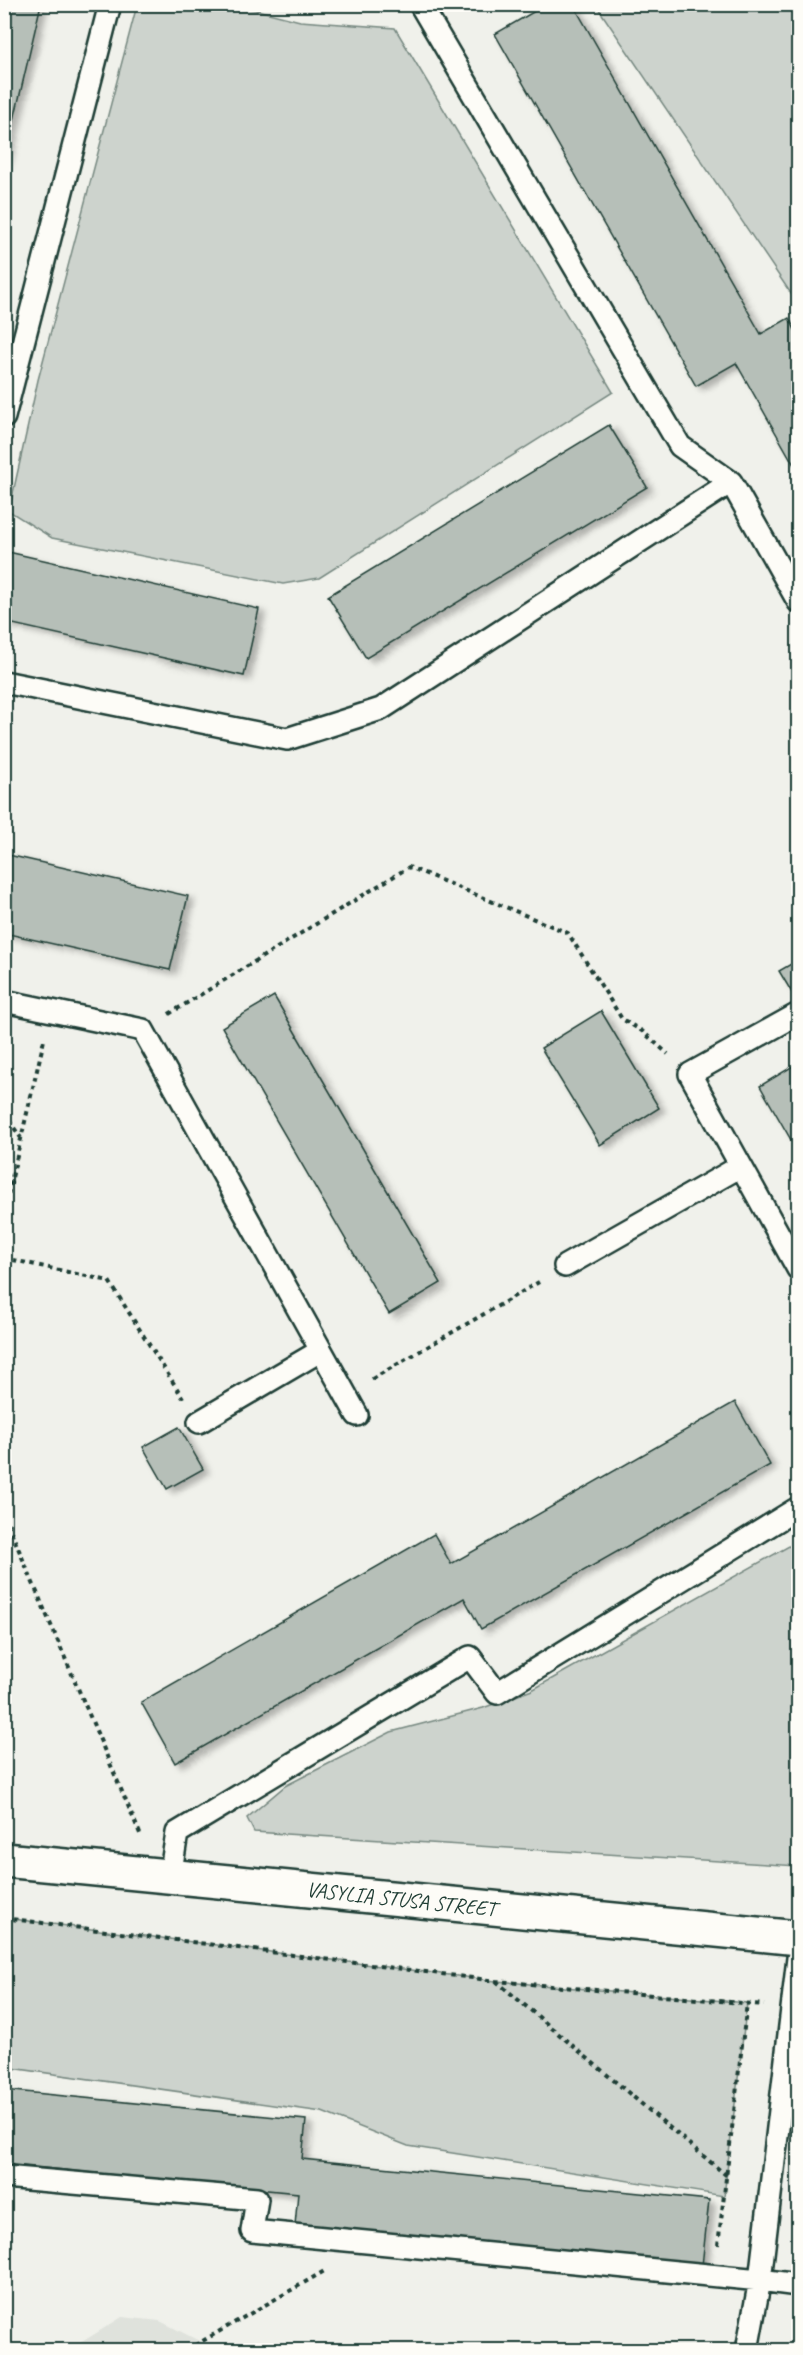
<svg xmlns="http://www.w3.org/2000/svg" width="803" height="2355" font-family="Caveat,sans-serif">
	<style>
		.built { fill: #dfe2dc }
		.green { fill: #cdd3cd; stroke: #768880; stroke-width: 1.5 }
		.building { fill: #b6bfb8; stroke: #1f3d34; stroke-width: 1.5; filter: url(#shadow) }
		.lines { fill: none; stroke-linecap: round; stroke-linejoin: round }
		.service-casing { stroke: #1f3d34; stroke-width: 26 }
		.tertiary-casing { stroke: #1f3d34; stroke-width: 38 }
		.path { stroke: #1f3d34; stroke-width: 4; stroke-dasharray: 4.5 4.5; stroke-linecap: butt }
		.service { stroke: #fdfcf7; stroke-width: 21 }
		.tertiary { stroke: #fdfcf7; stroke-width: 33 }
		.labels { text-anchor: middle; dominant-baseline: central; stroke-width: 6; stroke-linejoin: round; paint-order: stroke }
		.street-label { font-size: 21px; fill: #1f3d34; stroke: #fdfcf7 }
	</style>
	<defs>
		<filter id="shadow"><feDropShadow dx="6" dy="4" stdDeviation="3" flood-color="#0004"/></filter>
	</defs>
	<rect width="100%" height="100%" fill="#f0f1eb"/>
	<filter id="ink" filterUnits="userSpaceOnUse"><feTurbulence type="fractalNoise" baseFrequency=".0167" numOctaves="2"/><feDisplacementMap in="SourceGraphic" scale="12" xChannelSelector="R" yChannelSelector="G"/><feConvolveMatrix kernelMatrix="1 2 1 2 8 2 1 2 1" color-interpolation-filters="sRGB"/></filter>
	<g filter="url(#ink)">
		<path class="built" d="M 122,2317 L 160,2321 L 217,2350 L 69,2350 Z"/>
		<path class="green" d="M 137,5 L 237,5 L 300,21 L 395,28 L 613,392 L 319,578 L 283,584 L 52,538 L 9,511 L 38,380 Z
			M 596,5 L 798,5 L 798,304 Z
			M 798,1541 L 798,1866 L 254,1832 L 247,1818 L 285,1786 L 391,1732 L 483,1708 L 532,1690 Z
			M 5,1918 L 496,1981 L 747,2003 L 724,2196 L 408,2146 L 322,2112 L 5,2067 Z"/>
		<path class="building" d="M 4,4 L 41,4 L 4,163 Z
			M 547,4 L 573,4 L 761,334 L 789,318 L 798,336 L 798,472 L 736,363 L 696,386 L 495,34 Z
			M 609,425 L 647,487 L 366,658 L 328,596 Z
			M 4,551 L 259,609 L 244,676 L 4,622 Z
			M 4,854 L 188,896 L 170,970 L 4,933 Z
			M 798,960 L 798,1000 L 797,1001 L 779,971 Z
			M 274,996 L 441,1283 L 389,1314 L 222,1027 Z
			M 601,1011 L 659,1108 L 600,1145 L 541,1048 Z
			M 798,1063 L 798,1152 L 760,1086 Z
			M 735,1402 L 770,1465 L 481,1629 L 464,1598 L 175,1763 L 141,1702 L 434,1534 L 451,1564 Z
			M 179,1427 L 203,1469 L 167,1489 L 143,1447 Z
			M 4,2090 L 306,2120 L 302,2159 L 709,2200 L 702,2266 L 295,2225 L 298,2193 L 4,2164 Z"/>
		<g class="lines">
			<defs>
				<path id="service" d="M 420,4 L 680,446 L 731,482 L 798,601
					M 4,417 L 110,4
					M 4,682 L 287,739 L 381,709 L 731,482
					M 4,1001 L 143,1030 L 357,1415
					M 798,1014 L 690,1074 L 798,1269
					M 565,1266 L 741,1166
					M 199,1422 L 320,1351
					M 170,1877 L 177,1833 L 470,1657 L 497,1693 L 798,1508
					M 4,2177 L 257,2199 L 252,2231 L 760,2280 L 798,1958
					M 747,2350 L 760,2280 L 798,2285"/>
				<path id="tertiary" d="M 4,1860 L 798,1938"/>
			</defs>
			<use href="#service" class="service-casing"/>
			<use href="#tertiary" class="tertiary-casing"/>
			<path class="path" d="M 169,1014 L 409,867 L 568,933 L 622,1019 L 642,1031 L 668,1054
				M 4,1113 L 21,1138
				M 4,1212 L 44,1040
				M 4,1258 L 109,1281 L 183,1398
				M 372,1379 L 539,1282
				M 4,1515 L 141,1836
				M 4,1918 L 496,1981 L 764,2005
				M 496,1981 L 727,2176
				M 718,2245 L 747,2003
				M 187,2350 L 326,2270"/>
			<use href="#service" class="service"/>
			<use href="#tertiary" class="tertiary"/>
		</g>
	</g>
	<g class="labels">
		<g class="street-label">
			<text transform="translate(401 1899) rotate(6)">VASYLIA STUSA STREET</text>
		</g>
	</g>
	<rect width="803" height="2355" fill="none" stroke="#fdfcf7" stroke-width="24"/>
	<rect x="12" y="12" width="779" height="2331" fill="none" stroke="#1f3d34" stroke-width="2" filter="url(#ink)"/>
</svg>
